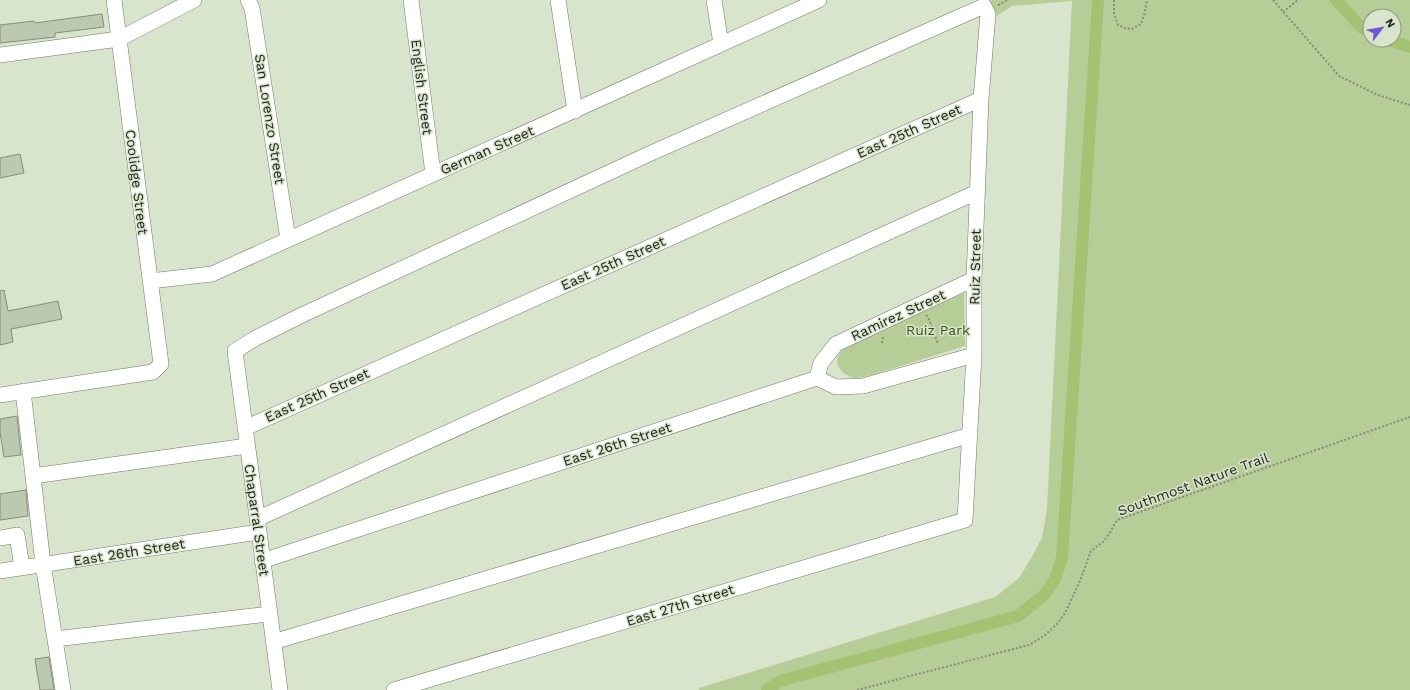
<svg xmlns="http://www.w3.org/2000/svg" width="1410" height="690" font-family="'Work Sans',sans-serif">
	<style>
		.green { fill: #b6cd97; fill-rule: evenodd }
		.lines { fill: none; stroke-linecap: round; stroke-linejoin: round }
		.canal { stroke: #a3c373; stroke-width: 12 }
		.building { fill: #bdc8b0; stroke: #858f78 }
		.minor-casing { stroke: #707a64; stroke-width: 16 }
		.path { stroke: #858d7c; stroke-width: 2; stroke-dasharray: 2 2; stroke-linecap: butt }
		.minor { stroke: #fff; stroke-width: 15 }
		.labels { text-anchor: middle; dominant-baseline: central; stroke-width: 3; stroke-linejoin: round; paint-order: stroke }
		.street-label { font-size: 14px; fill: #21251c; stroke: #d9e4cc }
		.park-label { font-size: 14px; fill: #3e521a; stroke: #d9e4cc }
	</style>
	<rect width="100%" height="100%" fill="#d9e4cc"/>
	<path class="green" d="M 993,0 L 1410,0 L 1410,690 L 699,690 L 699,688 L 995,597 L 1019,578 L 1030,560 L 1042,538 L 1047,509 L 1072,1 L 1012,6 L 995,17 L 988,3 ZM 1370,16 L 1394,16 L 1394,40 L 1370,40 Z
		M 964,293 L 965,346 L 871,375 C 866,376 860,378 855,378 C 847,377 838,370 837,362 C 837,356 841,351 844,347 Z"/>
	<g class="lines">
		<path class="canal" d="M 1336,0 L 1361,27 L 1370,32
			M 1389,40 L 1410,47
			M 767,690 L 780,681 L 1018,616 L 1045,594 L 1055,579 L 1062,558 L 1098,0"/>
	</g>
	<path class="building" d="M 102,14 L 104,27 L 55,33 L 55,37 L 0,43 L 0,25 L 34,21 L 35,23 Z
		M 20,154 L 24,173 L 0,178 L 0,158 Z
		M 4,290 L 8,311 L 58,301 L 62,319 L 11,329 L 13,342 L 0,345 L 0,291 Z
		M 17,416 L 21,455 L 4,457 L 0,432 L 0,419 Z
		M 26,490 L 28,516 L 0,520 L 0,494 Z
		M 49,657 L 54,690 L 40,690 L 35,659 Z"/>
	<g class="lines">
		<defs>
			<path id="minor" d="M 248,0 L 252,8 L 288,239
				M 411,0 L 433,174
				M 558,0 L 575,111
				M 714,0 L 721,44
				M 0,55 L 119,39 L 194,0
				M 150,281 L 212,274 L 819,0
				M 817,378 L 821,363 L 836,344 L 974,279
				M 23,391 L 33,476 L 247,446
				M 0,395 L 153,372 L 161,364 L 114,0
				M 245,428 L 981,99
				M 33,476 L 43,564 L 63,690
				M 257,519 L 977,192
				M 0,538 L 17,535 L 22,567
				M 262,561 L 817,378 L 836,387 L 863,386 L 974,355
				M 0,571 L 259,532
				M 55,639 L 269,614
				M 273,642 L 970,435
				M 280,690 L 235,351 L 256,338 L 302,315 L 649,154 L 984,6 L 988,14 L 981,99 L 974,279 L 974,355 L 965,520 L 394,690"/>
		</defs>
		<use href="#minor" class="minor-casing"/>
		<path class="path" d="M 1114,0 L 1114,13 L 1118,25 L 1125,28 L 1132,29 L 1141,24 L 1144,16 L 1147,0
			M 1273,0 L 1339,76 L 1378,95 L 1410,105
			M 998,5 L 1008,0
			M 1283,12 L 1298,0
			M 926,315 L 928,317 L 938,344
			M 882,343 L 883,336
			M 857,690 L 1029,645 L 1044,636 L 1057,624 L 1065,613 L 1080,581 L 1091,551 L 1103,542 L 1109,534 L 1117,520 L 1410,417"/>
		<use href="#minor" class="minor"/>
	</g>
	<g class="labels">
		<g class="street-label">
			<text transform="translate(422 87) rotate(83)">English Street</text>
			<text transform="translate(270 119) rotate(81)">San Lorenzo Street</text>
			<text transform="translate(909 131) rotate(-24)">East 25th Street</text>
			<text transform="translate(487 150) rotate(-24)">German Street</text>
			<text transform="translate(137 182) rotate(83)">Coolidge Street</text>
			<text transform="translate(613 263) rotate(-24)">East 25th Street</text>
			<text transform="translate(975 267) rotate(-89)">Ruiz Street</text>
			<text transform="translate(898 315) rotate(-25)">Ramirez Street</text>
			<text transform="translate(317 395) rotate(-24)">East 25th Street</text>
			<text transform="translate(617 444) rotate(-18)">East 26th Street</text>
			<text transform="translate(1193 484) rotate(-20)">Southmost Nature Trail</text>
			<text transform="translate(257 520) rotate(82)">Chaparral Street</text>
			<text transform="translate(129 552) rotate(-9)">East 26th Street</text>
			<text transform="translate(680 605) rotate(-17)">East 27th Street</text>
		</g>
		<g class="park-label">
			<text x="938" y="330">Ruiz Park</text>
		</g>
	</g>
	<g transform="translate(1382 28) rotate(59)"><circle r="19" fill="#d9e4cc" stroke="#8f9886"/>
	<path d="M0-3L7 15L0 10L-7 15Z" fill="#6e58d2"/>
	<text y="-6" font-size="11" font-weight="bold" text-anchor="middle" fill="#21251c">N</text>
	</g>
</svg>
